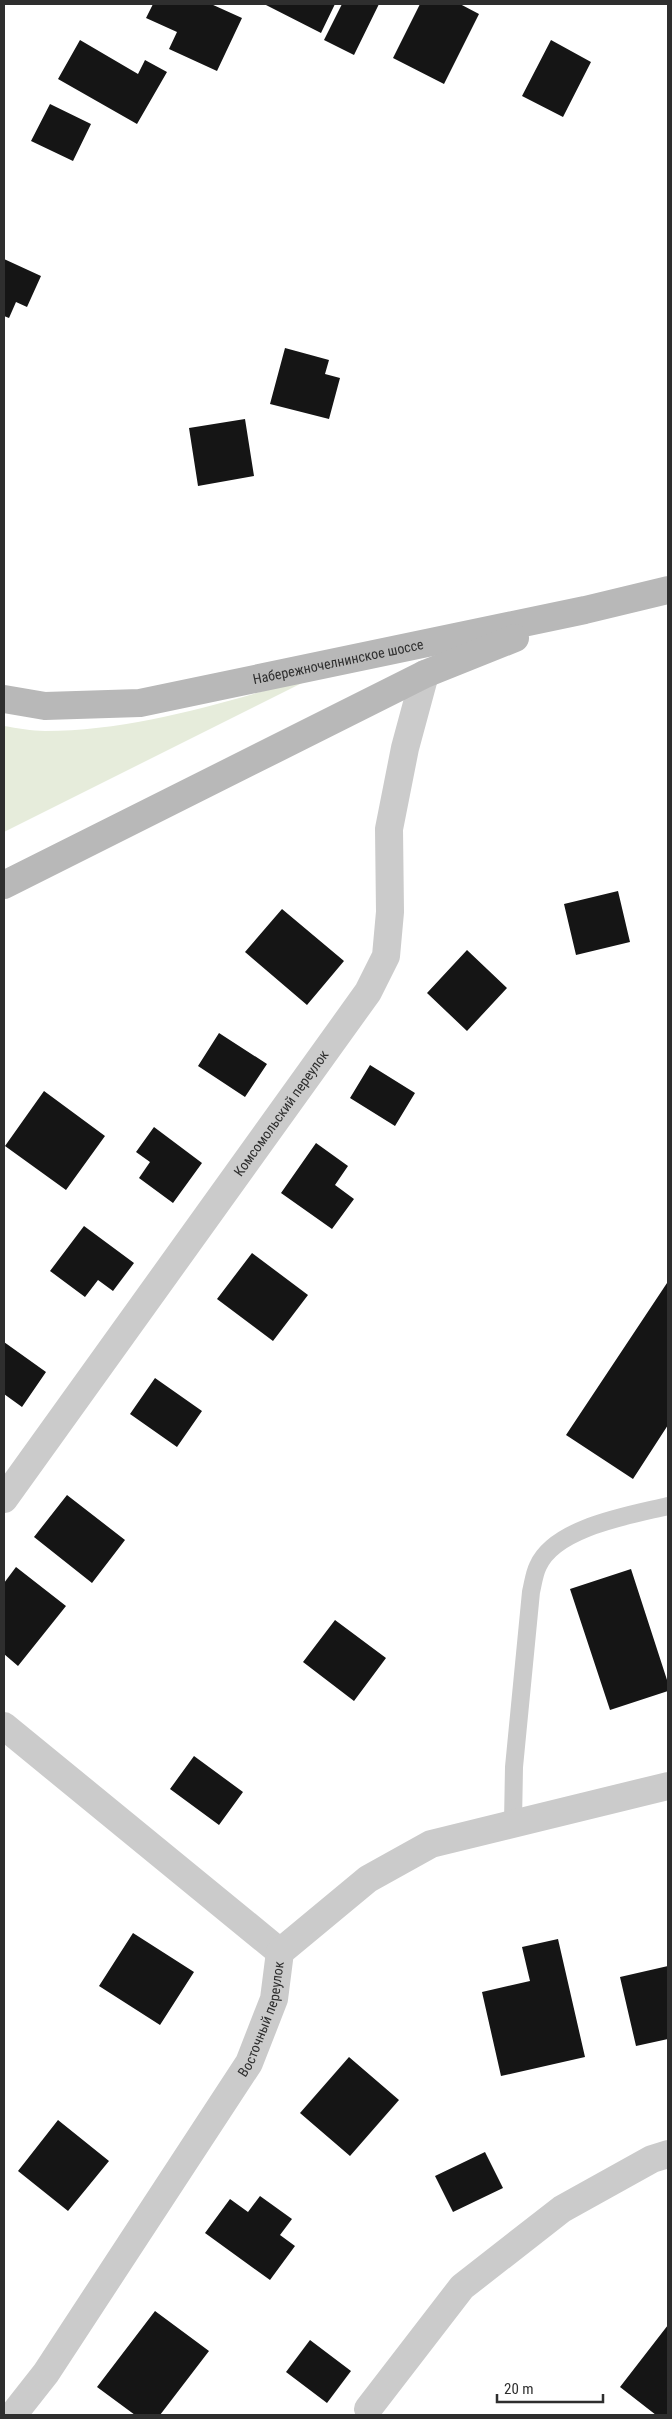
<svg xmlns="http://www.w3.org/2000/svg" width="672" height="2419" font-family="'Roboto Condensed',sans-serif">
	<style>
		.green { fill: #e6ecdb }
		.building { fill: #151515 }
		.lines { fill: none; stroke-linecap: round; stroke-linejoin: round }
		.service { stroke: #cbcbcb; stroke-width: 18 }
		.minor { stroke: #cbcbcb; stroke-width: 28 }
		.secondary { stroke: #b8b8b8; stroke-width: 28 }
		.labels { text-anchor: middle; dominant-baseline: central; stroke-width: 5; stroke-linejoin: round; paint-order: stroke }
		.street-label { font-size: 14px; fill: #2e2e2e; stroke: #fff }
	</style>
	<rect width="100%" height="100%" fill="#fff"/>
	<path class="green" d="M 316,676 L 4,832 L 4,726 C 17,728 32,731 45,731 C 137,731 228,701 316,676 Z"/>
	<path class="building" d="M 153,4 L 211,4 L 242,18 L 217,71 L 169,49 L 177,32 L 146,18 Z
		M 264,4 L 335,4 L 321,33 Z
		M 342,4 L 379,4 L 354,55 L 324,40 Z
		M 420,4 L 460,4 L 479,14 L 444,84 L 393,58 Z
		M 80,40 L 138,74 L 145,60 L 167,72 L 137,124 L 58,79 Z
		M 551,40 L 591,62 L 563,117 L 522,96 Z
		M 50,104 L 91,124 L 73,161 L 31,141 Z
		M 4,259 L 41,276 L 27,307 L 16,302 L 9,318 L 4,316 Z
		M 285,348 L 329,360 L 325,374 L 340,378 L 329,419 L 270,404 Z
		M 245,419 L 254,476 L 198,486 L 189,428 Z
		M 618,891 L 630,942 L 576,955 L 564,904 Z
		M 282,909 L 344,961 L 307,1005 L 245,952 Z
		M 467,950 L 507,988 L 467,1031 L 427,993 Z
		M 219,1033 L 267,1064 L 245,1097 L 198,1066 Z
		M 370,1065 L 415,1093 L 395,1126 L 350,1098 Z
		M 44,1091 L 105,1136 L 66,1190 L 5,1146 Z
		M 154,1127 L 202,1163 L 173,1203 L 139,1178 L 150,1162 L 136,1152 Z
		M 316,1143 L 348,1166 L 335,1185 L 354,1199 L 332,1229 L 281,1193 Z
		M 84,1226 L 134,1263 L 113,1291 L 98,1280 L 85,1297 L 50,1271 Z
		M 252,1253 L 308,1295 L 273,1341 L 217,1299 Z
		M 667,1283 L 668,1425 L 633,1479 L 566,1435 Z
		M 4,1342 L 46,1372 L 22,1407 L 4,1394 Z
		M 155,1378 L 202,1411 L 177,1447 L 130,1414 Z
		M 67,1495 L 125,1540 L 92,1583 L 34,1537 Z
		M 16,1567 L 66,1606 L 18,1666 L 4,1654 L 4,1583 Z
		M 631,1569 L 668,1683 L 668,1691 L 610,1710 L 570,1589 Z
		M 335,1620 L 386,1658 L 354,1701 L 303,1662 Z
		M 194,1756 L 243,1792 L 219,1825 L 170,1789 Z
		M 133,1933 L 194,1972 L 160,2025 L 99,1986 Z
		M 558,1939 L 585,2057 L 501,2076 L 482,1992 L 530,1981 L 522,1947 Z
		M 668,1966 L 668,2039 L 636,2046 L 620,1977 Z
		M 349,2057 L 399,2100 L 350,2156 L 300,2113 Z
		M 58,2120 L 109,2161 L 68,2211 L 18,2171 Z
		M 485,2152 L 503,2188 L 453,2212 L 435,2176 Z
		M 260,2196 L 292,2219 L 280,2235 L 295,2246 L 270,2280 L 205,2233 L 230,2199 L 248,2212 Z
		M 155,2311 L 209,2351 L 160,2415 L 135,2415 L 97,2387 Z
		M 668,2325 L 668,2415 L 656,2415 L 620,2387 Z
		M 310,2340 L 351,2371 L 327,2403 L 286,2372 Z"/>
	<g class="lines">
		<path class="service" d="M 513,1822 L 514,1767 L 531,1592 C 533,1584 534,1574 538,1566 C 555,1527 631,1515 668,1506"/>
		<g class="minor">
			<path id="s1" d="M 4,1499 L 368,992 L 386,956 L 390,912 L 389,829 L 405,748 L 425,674"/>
			<path d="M 4,1726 L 280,1952"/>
			<path d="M 368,2409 L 462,2287 L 562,2209 L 652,2159 L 668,2154"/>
			<path id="s2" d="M 13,2415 L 46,2373 L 249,2063 L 274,1999 L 280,1952 L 368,1879 L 431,1844 L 668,1786"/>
		</g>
		<g class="secondary">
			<path id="s3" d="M 4,699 L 45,706 L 140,703 L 585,610 L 668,590"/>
			<path d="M 4,885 L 425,674 L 515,638"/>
		</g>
	</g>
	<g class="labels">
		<g class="street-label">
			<text stroke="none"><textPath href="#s3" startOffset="339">Набережночелнинское шоссе</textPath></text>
			<text stroke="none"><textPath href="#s1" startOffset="475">Комсомольский переулок</textPath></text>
			<text stroke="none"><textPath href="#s2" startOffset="470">Восточный переулок</textPath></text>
		</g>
	</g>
	<rect width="672" height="2419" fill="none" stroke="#2e2e2e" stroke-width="10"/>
	<path d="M497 2394v8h106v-8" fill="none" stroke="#2e2e2e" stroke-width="2.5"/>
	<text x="504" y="2394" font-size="15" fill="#2e2e2e" stroke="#ffffff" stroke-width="4" paint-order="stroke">20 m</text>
</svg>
